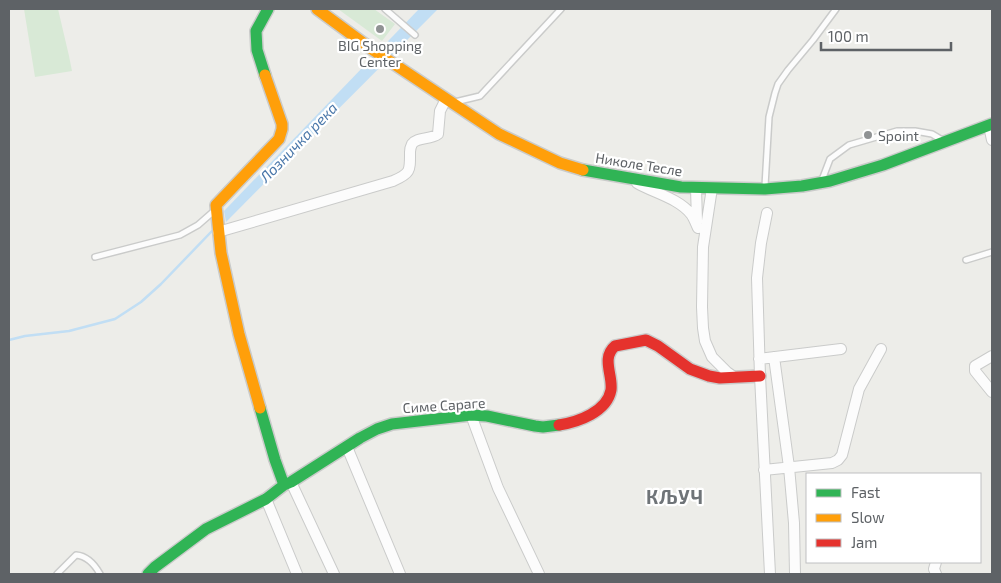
<svg xmlns="http://www.w3.org/2000/svg" width="1001" height="583" font-family="'Exo 2',sans-serif">
	<style>
		.green { fill: #d8e9d6 }
		.water { fill: #c1def4 }
		.lines { fill: none; stroke-linecap: round; stroke-linejoin: round }
		.stream { stroke: #c1def4; stroke-width: 2.5 }
		.lane-casing { stroke: #cacbca; stroke-width: 8 }
		.street-casing { stroke: #cacbca; stroke-width: 12 }
		.fast-casing { stroke: #cacbca; stroke-width: 14 }
		.slow-casing { stroke: #cacbca; stroke-width: 14 }
		.jam-casing { stroke: #cacbca; stroke-width: 14 }
		.lane { stroke: #fcfcfc; stroke-width: 5 }
		.street { stroke: #fcfcfc; stroke-width: 10 }
		.fast { stroke: #30b455; stroke-width: 11 }
		.slow { stroke: #ff9f0a; stroke-width: 11 }
		.jam { stroke: #e5322d; stroke-width: 11 }
		.poi-dot { fill: #909394; stroke: #fff; stroke-width: 2 }
		.labels { text-anchor: middle; dominant-baseline: central; stroke-width: 4.5; stroke-linejoin: round; paint-order: stroke }
		.poi-label { font-size: 14px; fill: #5e6266; stroke: #fff }
		.street-label { font-size: 14px; fill: #5e6266; stroke: #fff }
		.water-label { font-size: 15px; font-style: italic; fill: #4b78aa; stroke: #fff }
		.district-label { font-size: 19px; font-weight: bold; letter-spacing: 1px; fill: #6f7478; stroke: #fff }
	</style>
	<rect width="100%" height="100%" fill="#edede9"/>
	<path class="green" d="M 24,9 L 58,9 L 69,56 L 72,71 L 35,77 Z
		M 338,9 L 374,9 L 395,24 L 382,41 Z"/>
	<path class="water" d="M 419,9 L 438,9 L 226,222 L 224,211 Z"/>
	<g class="lines">
		<path class="stream" d="M 9,340 L 25,336 L 69,331 L 115,319 L 141,302 L 161,284 L 212,231"/>
		<defs>
			<path id="lane" d="M 385,9 L 415,35
				M 455,102 L 480,96 L 561,9
				M 822,180 L 830,159 L 849,145 L 897,131 L 915,131 L 932,134 L 942,140
				M 765,186 L 769,117 L 775,93 L 778,84 L 788,70 L 813,40 L 836,9
				M 95,257 L 180,235 L 198,225 L 214,211
				M 966,260 L 992,252
				M 57,574 L 76,555 C 87,556 95,565 100,574"/>
			<path id="street" d="M 989,126 L 992,140
				M 637,183 C 654,193 678,198 691,214 C 694,218 696,224 698,228
				M 696,188 L 697,221
				M 712,188 L 703,247 L 702,307 L 703,328 L 705,341 L 712,357 L 727,372 L 734,377
				M 767,213 L 761,243 L 757,278 L 760,376 L 770,574
				M 218,232 L 393,181 C 411,173 410,171 410,152 C 410,149 410,148 412,144 C 417,137 430,140 438,134 L 440,111 L 446,99
				M 992,356 L 975,366 L 975,371 L 992,392
				M 774,357 L 789,467 L 794,523 L 795,574
				M 759,359 L 841,349
				M 471,415 L 498,488 L 539,574
				M 347,447 L 400,574
				M 764,470 L 832,463 L 838,460 L 842,455 L 859,389 L 881,349
				M 291,482 L 334,574
				M 266,499 L 297,574
				M 936,574 L 934,569 L 936,562"/>
			<path id="fast" d="M 265,75 L 257,50 L 256,31 L 268,9
				M 583,170 L 681,187 L 765,189 L 802,186 L 830,181 L 883,165 L 992,124
				M 284,485 L 291,482 L 360,438 L 377,429 L 392,424 L 471,415 L 487,416 L 535,426 L 543,427 L 559,425
				M 148,574 L 155,567 L 206,529 L 266,499 L 284,485 L 275,460 L 260,408"/>
			<path id="slow" d="M 317,9 L 370,48 L 499,134 L 560,163 L 583,170
				M 260,408 L 239,334 L 221,253 L 216,205 L 279,139 L 282,129 L 282,124 L 265,75"/>
			<path id="jam" d="M 559,425 C 578,422 607,412 611,390 C 613,375 601,358 615,346 L 646,340 L 658,346 L 690,369 L 709,376 L 720,378 L 760,376"/>
		</defs>
		<use href="#lane" class="lane-casing"/>
		<use href="#street" class="street-casing"/>
		<use href="#fast" class="fast-casing"/>
		<use href="#slow" class="slow-casing"/>
		<use href="#jam" class="jam-casing"/>
		<use href="#lane" class="lane"/>
		<use href="#street" class="street"/>
		<use href="#fast" class="fast"/>
		<use href="#slow" class="slow"/>
		<use href="#jam" class="jam"/>
	</g>
	<g class="poi-dot">
		<circle cx="380" cy="29" r="5"/>
		<circle cx="868" cy="135" r="5"/>
	</g>
	<g class="labels">
		<g class="poi-label">
			<text x="380" y="45">BIG Shopping<tspan x="380" dy="16">Center</tspan></text>
			<text x="878" y="135" text-anchor="start">Spoint</text>
		</g>
		<g class="street-label">
			<text transform="translate(639 164) rotate(9)">Николе Тесле</text>
			<text transform="translate(444 405) rotate(-4)">Симе Сараге</text>
		</g>
		<g class="water-label">
			<text transform="translate(298 142) rotate(-46)">Лозничка река</text>
		</g>
		<g class="district-label">
			<text x="675" y="496">КЉУЧ</text>
		</g>
	</g>
	<rect width="1001" height="583" fill="none" stroke="#5e6266" stroke-width="20"/>
	<rect x="806" y="473" width="175" height="90" fill="#ffffff" stroke="#bfc0c2"/>
	<rect x="816" y="489" width="25" height="8" fill="#30b455" stroke="#bfc0c2"/>
	<text x="851" y="498" font-size="15" fill="#5e6266">Fast</text>
	<rect x="816" y="514" width="25" height="8" fill="#ff9f0a" stroke="#bfc0c2"/>
	<text x="851" y="523" font-size="15" fill="#5e6266">Slow</text>
	<rect x="816" y="539" width="25" height="8" fill="#e5322d" stroke="#bfc0c2"/>
	<text x="851" y="548" font-size="15" fill="#5e6266">Jam</text>
	<path d="M821 42v8h130v-8" fill="none" stroke="#5e6266" stroke-width="2.5"/>
	<text x="828" y="42" font-size="15" fill="#5e6266" stroke="#ffffff" stroke-width="4" paint-order="stroke">100 m</text>
</svg>
